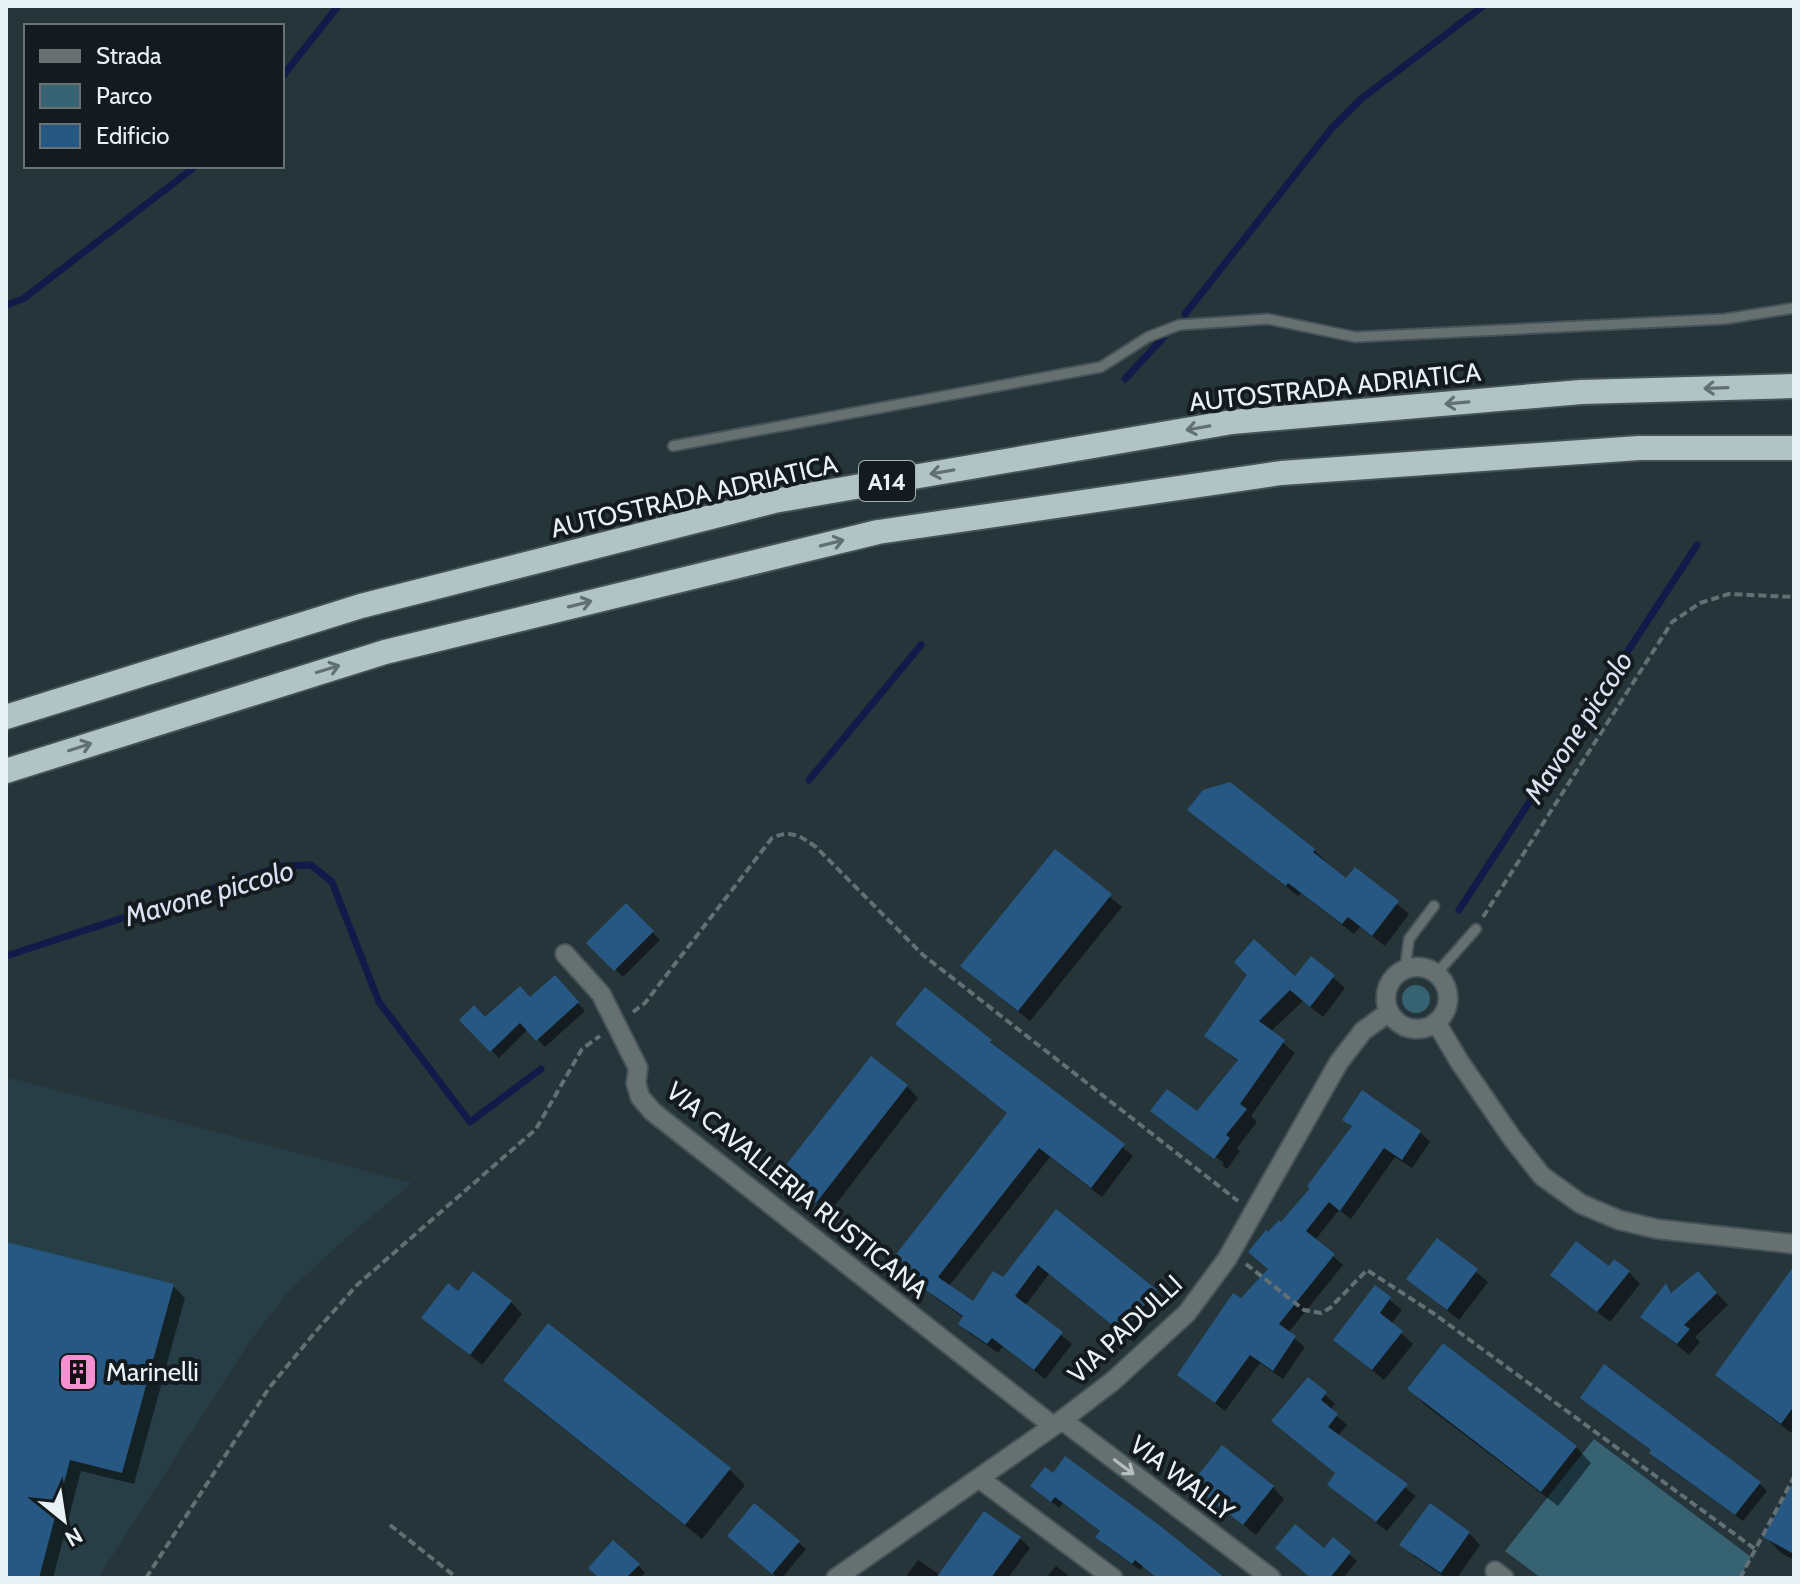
<svg xmlns="http://www.w3.org/2000/svg" width="1800" height="1584" font-family="Cabin,sans-serif">
	<style>
		.built { fill: #273e47 }
		.green { fill: #366272 }
		.shadow { fill: #0007 }
		.lines { fill: none; stroke-linecap: round; stroke-linejoin: round }
		.stream { stroke: #121a4a; stroke-width: 7 }
		.building { fill: #265883 }
		.lane-casing { stroke: #455358; stroke-width: 13 }
		.street-casing { stroke: #455358; stroke-width: 22 }
		.highway-casing { stroke: #455358; stroke-width: 28 }
		.path { stroke: #626f74; stroke-width: 4; stroke-dasharray: 8 4; stroke-linecap: butt }
		.lane { stroke: #677070; stroke-width: 9 }
		.street { stroke: #677070; stroke-width: 18 }
		.highway { stroke: #b0c4c5; stroke-width: 24 }
		.oneway { stroke: #627072 }
		.oneway2 { stroke: #b4bdc0 }
		.labels { text-anchor: middle; dominant-baseline: central; stroke-width: 8; stroke-linejoin: round; paint-order: stroke }
		.shield { fill: #141b1e; stroke: #a8b1b4; stroke-width: 2 }
		.shield-label { font-size: 24px; font-weight: bold; fill: #e8f1f5 }
		.street-label { font-size: 26px; fill: #e8f1f5; stroke: #141b1e }
		.poi-label { font-size: 26px; fill: #e8f1f5; stroke: #141b1e; text-anchor: start }
		.water-label { font-size: 28px; font-style: italic; fill: #dce1f2; stroke: #141b1e }
	</style>
	<rect width="100%" height="100%" fill="#26353a"/>
	<path class="built" d="M 6,1077 L 412,1183 L 345,1239 L 289,1291 L 250,1341 L 98,1578 L 6,1578 Z"/>
	<path class="green" d="M1402 999a14 14 0 1 1 28 0a14 14 0 1 1-28 0Z
		M 1594,1439 L 1751,1557 L 1740,1578 L 1541,1578 L 1505,1551 Z"/>
	<path class="shadow" d="M 1190,810 L 1314,850 L 1346,881 L 1355,869 L 1409,914 L 1385,946 L 1360,927 L 1354,934 L 1301,893 L 1298,896 Z
		M 1055,852 L 1122,907 L 1030,1021 L 975,977 Z
		M 626,906 L 660,940 L 623,977 L 589,943 Z
		M 1311,958 L 1345,988 L 1323,1017 L 1303,1001 L 1270,1032 L 1295,1053 L 1251,1116 L 1257,1122 L 1237,1148 L 1240,1151 L 1227,1169 L 1222,1165 L 1224,1163 L 1162,1118 L 1162,1121 L 1153,1111 L 1197,1114 L 1239,1062 L 1206,1036 L 1295,978 Z
		M 562,985 L 585,1011 L 545,1047 L 528,1029 L 499,1058 L 461,1020 L 485,1019 Z
		M 925,989 L 1133,1156 L 1102,1197 L 1050,1157 L 949,1286 L 973,1304 L 1003,1280 L 1056,1212 L 1166,1301 L 1134,1342 L 1049,1274 L 1025,1306 L 1072,1344 L 1045,1379 L 1003,1346 L 998,1353 L 971,1334 L 960,1324 L 964,1318 L 933,1296 L 923,1285 L 925,1283 L 896,1258 L 1009,1114 Z
		M 907,1086 L 918,1098 L 829,1213 L 782,1174 Z
		M 1345,1119 L 1420,1132 L 1430,1142 L 1412,1168 L 1395,1157 L 1351,1219 L 1339,1210 L 1315,1240 L 1343,1265 L 1288,1333 L 1305,1347 L 1283,1379 L 1260,1363 L 1225,1411 L 1180,1375 L 1270,1270 L 1282,1225 L 1312,1188 L 1353,1128 Z
		M 1437,1240 L 1488,1282 L 1459,1320 L 1408,1279 Z
		M 6,1244 L 173,1286 L 185,1298 L 134,1484 L 81,1471 L 53,1578 L 6,1578 Z
		M 1609,1268 L 1629,1272 L 1640,1284 L 1610,1322 L 1552,1275 Z
		M 1709,1285 L 1728,1305 L 1695,1337 L 1700,1342 L 1689,1355 L 1643,1317 L 1666,1287 L 1673,1294 Z
		M 1794,1287 L 1794,1429 L 1791,1433 L 1717,1375 Z
		M 1375,1288 L 1402,1310 L 1391,1324 L 1413,1344 L 1384,1380 L 1335,1340 Z
		M 459,1294 L 511,1302 L 522,1314 L 482,1365 L 424,1318 Z
		M 1308,1379 L 1335,1404 L 1330,1410 L 1347,1425 L 1338,1436 L 1416,1496 L 1387,1531 L 1339,1494 L 1337,1474 Z
		M 505,1380 L 729,1469 L 745,1485 L 702,1539 L 521,1395 Z
		M 1410,1389 L 1576,1447 L 1591,1463 L 1558,1506 L 1425,1405 Z
		M 1582,1398 L 1759,1483 L 1767,1491 L 1743,1521 L 1658,1460 L 1651,1453 L 1652,1451 Z
		M 1194,1484 L 1273,1487 L 1284,1499 L 1256,1535 Z
		M 1033,1486 L 1220,1578 L 1158,1578 L 1143,1566 L 1140,1570 L 1104,1544 L 1101,1532 L 1063,1503 L 1059,1508 Z
		M 1794,1502 L 1794,1560 L 1781,1553 L 1766,1537 Z
		M 1469,1533 L 1480,1545 L 1457,1578 L 1446,1578 L 1414,1556 L 1402,1544 Z
		M 1020,1538 L 1030,1548 L 1008,1578 L 905,1578 L 918,1560 L 940,1575 Z
		M 1333,1540 L 1357,1561 L 1343,1578 L 1312,1578 L 1324,1551 Z
		M 798,1542 L 806,1549 L 782,1578 L 778,1578 L 736,1543 Z
		M 638,1565 L 645,1573 L 640,1578 L 601,1578 Z
		M 1056,1566 L 1071,1578 L 1046,1578 Z"/>
	<g class="lines">
		<path class="stream" d="M 282,77 L 338,6
			M 6,305 L 23,299 L 196,166
			M 1185,314 L 1331,129 L 1361,99 L 1483,6
			M 1125,379 L 1163,338
			M 809,780 L 921,645
			M 1459,910 L 1697,545
			M 6,956 L 282,866 L 311,865 L 332,882 L 379,1002 L 470,1122 L 541,1069"/>
	</g>
	<path class="building" d="M 1230,782 L 1315,849 L 1313,852 L 1346,878 L 1355,867 L 1399,901 L 1372,936 L 1348,917 L 1342,924 L 1288,883 L 1286,886 L 1187,810 L 1203,790 Z
		M 1055,849 L 1112,894 L 1018,1011 L 960,966 Z
		M 626,903 L 654,931 L 614,971 L 586,943 Z
		M 1254,939 L 1295,976 L 1311,956 L 1335,975 L 1310,1007 L 1290,990 L 1259,1021 L 1285,1040 L 1240,1104 L 1247,1109 L 1226,1135 L 1230,1138 L 1214,1159 L 1150,1111 L 1167,1089 L 1197,1111 L 1238,1060 L 1204,1036 L 1247,975 L 1234,962 Z
		M 555,975 L 579,1002 L 536,1041 L 520,1023 L 490,1052 L 459,1020 L 474,1005 L 485,1017 L 520,986 L 530,997 Z
		M 925,987 L 992,1040 L 990,1042 L 1125,1144 L 1091,1188 L 1039,1148 L 938,1277 L 973,1301 L 993,1271 L 1003,1277 L 1056,1209 L 1157,1290 L 1122,1333 L 1038,1265 L 1015,1296 L 1063,1332 L 1034,1370 L 992,1338 L 987,1344 L 958,1324 L 963,1316 L 920,1286 L 923,1281 L 893,1258 L 1007,1113 L 895,1024 Z
		M 871,1056 L 908,1085 L 816,1203 L 779,1174 Z
		M 1362,1090 L 1421,1131 L 1402,1160 L 1384,1148 L 1340,1211 L 1329,1202 L 1306,1231 L 1335,1254 L 1279,1324 L 1296,1336 L 1273,1371 L 1250,1355 L 1215,1403 L 1177,1375 L 1233,1293 L 1241,1298 L 1268,1269 L 1248,1252 L 1266,1230 L 1268,1232 L 1279,1220 L 1281,1222 L 1310,1188 L 1307,1186 L 1352,1126 L 1342,1120 Z
		M 1437,1238 L 1478,1269 L 1447,1310 L 1406,1279 Z
		M 1576,1241 L 1609,1266 L 1614,1259 L 1630,1271 L 1597,1312 L 1550,1275 Z
		M 6,1242 L 174,1284 L 122,1473 L 70,1460 L 39,1578 L 6,1578 Z
		M 1794,1266 L 1794,1406 L 1781,1424 L 1715,1375 Z
		M 473,1271 L 512,1301 L 470,1355 L 421,1318 L 448,1283 L 458,1291 Z
		M 1698,1271 L 1717,1293 L 1684,1325 L 1690,1329 L 1677,1344 L 1640,1317 L 1666,1283 L 1671,1293 Z
		M 1375,1285 L 1391,1297 L 1380,1313 L 1403,1331 L 1372,1370 L 1333,1340 Z
		M 548,1323 L 731,1468 L 685,1525 L 503,1380 Z
		M 1443,1343 L 1577,1446 L 1541,1492 L 1407,1389 Z
		M 1604,1364 L 1761,1482 L 1735,1515 L 1649,1453 L 1651,1450 L 1580,1398 Z
		M 1308,1377 L 1327,1392 L 1321,1400 L 1338,1414 L 1328,1427 L 1408,1484 L 1376,1522 L 1327,1485 L 1335,1473 L 1271,1421 Z
		M 1222,1445 L 1274,1486 L 1243,1525 L 1191,1484 Z
		M 1065,1456 L 1159,1525 L 1225,1578 L 1157,1578 L 1135,1560 L 1132,1564 L 1095,1537 L 1100,1531 L 1055,1497 L 1051,1502 L 1030,1486 L 1045,1467 L 1053,1473 Z
		M 1794,1481 L 1794,1554 L 1763,1537 Z
		M 754,1503 L 800,1541 L 772,1574 L 727,1536 Z
		M 1430,1503 L 1470,1532 L 1441,1573 L 1399,1545 Z
		M 984,1511 L 1021,1537 L 991,1578 L 936,1578 Z
		M 1295,1524 L 1324,1548 L 1333,1537 L 1351,1552 L 1330,1578 L 1311,1578 L 1275,1548 Z
		M 613,1540 L 640,1564 L 626,1578 L 599,1578 L 588,1568 Z"/>
	<g class="lines">
		<defs>
			<path id="lane" d="M 673,446 L 1101,367 L 1148,337 L 1179,325 L 1268,319 L 1355,337 L 1725,319 L 1794,308
				M 1405,968 L 1409,939 L 1434,906
				M 1437,973 L 1476,929"/>
			<path id="street" d="M 565,954 L 601,994 L 638,1068 L 636,1083 L 640,1097 L 653,1112 L 1053,1426
				M1386 998a31 31 0 1 1 62 0a31 31 0 1 1-62 0Z
				M 1436,1022 L 1459,1061 L 1512,1138 L 1542,1176 L 1581,1204 L 1619,1220 L 1657,1229 L 1794,1244
				M 1062,1420 L 1271,1578
				M 980,1479 L 1113,1578
				M 1495,1571 L 1504,1578
				M 836,1578 L 1062,1420 L 1113,1381 L 1187,1313 L 1227,1259 L 1339,1062 L 1363,1031 L 1389,1012"/>
			<path id="highway" d="M 6,717 L 361,606 L 774,501 L 1232,422 L 1581,392 L 1794,386
				M 6,771 L 385,652 L 878,532 L 1281,473 L 1639,448 L 1794,448"/>
		</defs>
		<use href="#lane" class="lane-casing"/>
		<use href="#street" class="street-casing"/>
		<use href="#highway" class="highway-casing"/>
		<path class="path" d="M 1483,917 L 1672,622 L 1700,603 L 1729,594 L 1794,597
			M 633,1012 L 645,1003 L 772,838 C 791,829 800,836 816,847 L 923,955 L 1238,1201
			M 1246,1264 L 1304,1310 L 1321,1313 L 1330,1308 L 1367,1270 L 1433,1313 L 1755,1549
			M 390,1525 L 457,1578
			M 146,1578 L 269,1388 L 317,1330 L 357,1285 L 536,1129 L 582,1049 L 600,1036
			M 1740,1578 L 1794,1477"/>
		<use href="#lane" class="lane"/>
		<use href="#street" class="street"/>
		<use href="#highway" class="highway"/>
	</g>
	<defs><path id="oneway-shaft" d="M-6 0H5M1.5-3L5.5 0L1.5 3" fill="none" stroke-width="1.6" stroke-linecap="round" stroke-linejoin="round" transform="scale(2)"/></defs>
	<g class="oneway">
		<use href="#oneway-shaft" transform="translate(1716 388) rotate(178)"/>
		<use href="#oneway-shaft" transform="translate(1457 403) rotate(175)"/>
		<use href="#oneway-shaft" transform="translate(1198 428) rotate(170)"/>
		<use href="#oneway-shaft" transform="translate(942 472) rotate(170)"/>
		<use href="#oneway-shaft" transform="translate(832 543) rotate(-14)"/>
		<use href="#oneway-shaft" transform="translate(580 604) rotate(-14)"/>
		<use href="#oneway-shaft" transform="translate(328 669) rotate(-17)"/>
		<use href="#oneway-shaft" transform="translate(80 747) rotate(-18)"/>
	</g>
	<use class="oneway2" href="#oneway-shaft" transform="translate(1124 1467) rotate(37)"/>
	<defs>
		<symbol id="building-square" viewBox="-11 -11 22 22"><rect x="-9" y="-9" width="18" height="18" rx="4" fill="#f690d0" stroke="#141b1e"/><path d="M-4-6H4V6H1V3H-1V6H-4ZM-2.5-4.3h1.7v1.8h-1.7ZM.8-4.3h1.7v1.8H.8ZM-2.5-1h1.7V.8h-1.7ZM.8-1h1.7V.8H.8Z" fill="#111"/></symbol>
	</defs>
	<g fill-rule="evenodd">
		<use href="#building-square" x="56" y="1350" width="44" height="44"/>
	</g>
	<g class="labels">
		<rect class="shield" x="859" y="461" width="56" height="40" rx="6"/>
		<g class="shield-label">
			<text x="887" y="481">A14</text>
		</g>
		<g class="street-label">
			<text transform="translate(1335 387) rotate(-6)">AUTOSTRADA ADRIATICA</text>
			<text transform="translate(694 496) rotate(-13)">AUTOSTRADA ADRIATICA</text>
			<text transform="translate(797 1190) rotate(39)">VIA CAVALLERIA RUSTICANA</text>
			<text transform="translate(1125 1329) rotate(-43)">VIA PADULLI</text>
			<text transform="translate(1182 1478) rotate(37)">VIA WALLY</text>
		</g>
		<g class="poi-label">
			<text x="106" y="1372">Marinelli</text>
		</g>
		<g class="water-label">
			<text transform="translate(1578 727) rotate(-57)">Mavone piccolo</text>
			<text transform="translate(209 893) rotate(-16)">Mavone piccolo</text>
		</g>
	</g>
	<rect width="1800" height="1584" fill="none" stroke="#e8f1f5" stroke-width="16"/>
	<rect x="24" y="24" width="260" height="144" fill="#141b1e" stroke="#697174" stroke-width="2"/>
	<rect x="40" y="50" width="40" height="12" fill="#677070" stroke="#697174" stroke-width="2"/>
	<text x="96" y="64" font-size="24" fill="#e8f1f5">Strada</text>
	<rect x="40" y="84" width="40" height="24" fill="#366272" stroke="#697174" stroke-width="2"/>
	<text x="96" y="104" font-size="24" fill="#e8f1f5">Parco</text>
	<rect x="40" y="124" width="40" height="24" fill="#265883" stroke="#697174" stroke-width="2"/>
	<text x="96" y="144" font-size="24" fill="#e8f1f5">Edificio</text>
	<g transform="translate(64 1520) rotate(150)" stroke="#141b1e" stroke-width="6" paint-order="stroke">
	<path d="M0-6L14 30L0 20L-14 30Z" fill="#e8f1f5"/>
	<text y="-12" font-size="22" font-weight="bold" text-anchor="middle" fill="#e8f1f5">N</text>
	</g>
</svg>
